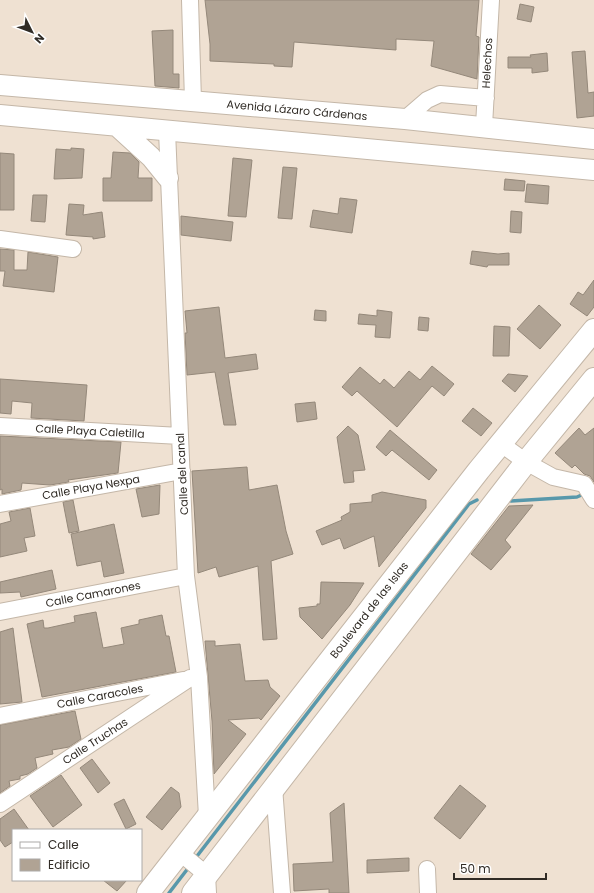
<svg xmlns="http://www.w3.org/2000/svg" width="594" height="893" font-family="Poppins,sans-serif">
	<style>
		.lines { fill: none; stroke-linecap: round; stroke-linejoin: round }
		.stream { stroke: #5898ab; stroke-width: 3.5 }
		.building { fill: #b0a394; stroke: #94887a }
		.minor-casing { stroke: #c4b7a8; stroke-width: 18 }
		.major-casing { stroke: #c4b7a8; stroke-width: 22 }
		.highway-casing { stroke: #c4b7a8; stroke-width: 24 }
		.minor { stroke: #fff; stroke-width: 16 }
		.major { stroke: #fff; stroke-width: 20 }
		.highway { stroke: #fff; stroke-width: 22 }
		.labels { text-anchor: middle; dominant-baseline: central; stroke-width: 3; stroke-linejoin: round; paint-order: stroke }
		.street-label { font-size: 11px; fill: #302b25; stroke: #fff }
	</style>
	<rect width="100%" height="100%" fill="#efe1d2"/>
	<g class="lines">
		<path class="stream" d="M 511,501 L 577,497 L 586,493
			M 194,860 L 469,504 L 477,500
			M 169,893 L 189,867"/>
	</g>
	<path class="building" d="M 205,0 L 479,0 L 476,36 L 479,37 L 477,79 L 431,66 L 434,41 L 396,39 L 396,50 L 294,42 L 292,67 L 274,66 L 274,64 L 210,61 L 210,44 Z
		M 520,4 L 534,7 L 531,22 L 517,19 Z
		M 173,30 L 173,74 L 179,74 L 179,88 L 155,86 L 152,31 Z
		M 585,51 L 588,93 L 594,92 L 594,116 L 577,118 L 572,52 Z
		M 547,53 L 548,71 L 532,73 L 532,68 L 508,68 L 508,57 L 531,57 L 530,55 Z
		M 71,148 L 84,149 L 82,178 L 54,179 L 56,149 L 71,150 Z
		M 113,152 L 130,153 L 139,162 L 138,178 L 152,178 L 152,201 L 103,201 L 103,178 L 111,178 Z
		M 0,153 L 14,154 L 14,210 L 0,210 Z
		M 233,158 L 252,160 L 246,217 L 228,216 Z
		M 283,167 L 297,168 L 292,219 L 278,218 Z
		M 505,179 L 525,181 L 524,191 L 504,190 Z
		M 527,184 L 549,186 L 548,204 L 525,202 Z
		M 33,195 L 47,195 L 45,222 L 31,221 Z
		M 340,198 L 357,200 L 352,233 L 310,227 L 313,210 L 338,214 Z
		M 69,204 L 84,205 L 83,215 L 102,212 L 105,237 L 93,239 L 93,237 L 66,235 Z
		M 511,211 L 522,212 L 521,233 L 510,232 Z
		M 181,216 L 233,222 L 231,241 L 181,235 Z
		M 0,249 L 14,250 L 14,270 L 27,270 L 28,252 L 58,257 L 54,292 L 3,286 L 5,271 L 0,271 Z
		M 472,251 L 498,254 L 509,253 L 509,265 L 488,265 L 487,267 L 470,264 Z
		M 594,280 L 594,307 L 587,316 L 570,304 L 578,292 L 583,295 Z
		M 539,305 L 561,325 L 540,349 L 517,329 Z
		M 219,307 L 225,358 L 256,354 L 258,369 L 228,373 L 236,425 L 224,425 L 215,372 L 187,375 L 185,333 L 187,333 L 185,311 Z
		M 315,310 L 326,311 L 326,321 L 314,320 Z
		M 377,310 L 392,312 L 390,338 L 375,337 L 376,325 L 358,324 L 359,314 L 377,316 Z
		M 419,317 L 429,318 L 428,331 L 418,330 Z
		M 494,326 L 510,327 L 509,356 L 493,356 Z
		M 432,366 L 454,384 L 444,396 L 432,386 L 397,427 L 357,391 L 352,396 L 342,387 L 360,367 L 380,384 L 384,379 L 394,388 L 409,371 L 420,380 Z
		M 508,374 L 528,376 L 515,392 L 502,381 Z
		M 0,379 L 87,385 L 84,421 L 31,418 L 32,403 L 12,401 L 11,414 L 0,413 Z
		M 315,402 L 317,419 L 297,422 L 295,404 Z
		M 473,408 L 492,423 L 481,436 L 462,421 Z
		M 348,426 L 358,435 L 365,470 L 353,471 L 354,482 L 344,483 L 337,437 Z
		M 579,428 L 585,435 L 594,428 L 594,482 L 590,476 L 584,474 L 575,465 L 572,468 L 555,453 Z
		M 390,430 L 437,470 L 429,480 L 392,450 L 386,456 L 376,447 Z
		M 0,436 L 121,442 L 118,473 L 68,480 L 69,482 L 50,485 L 22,483 L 21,490 L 2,494 L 2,489 L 0,490 Z
		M 247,467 L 249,490 L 277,485 L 286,531 L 293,554 L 271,561 L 277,639 L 263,640 L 258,566 L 219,577 L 216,567 L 198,573 L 192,471 Z
		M 160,485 L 159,514 L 142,517 L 136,489 Z
		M 382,492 L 426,500 L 426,508 L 379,567 L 374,536 L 344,549 L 340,538 L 322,545 L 316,531 L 342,520 L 341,517 L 350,512 L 350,504 L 372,502 L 372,495 Z
		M 73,500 L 79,531 L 69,533 L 63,502 Z
		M 533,505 L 505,540 L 511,547 L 491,570 L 471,554 L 509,506 Z
		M 30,508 L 35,536 L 24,538 L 27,551 L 0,557 L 0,524 L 11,521 L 9,512 Z
		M 114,524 L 124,573 L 104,577 L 101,561 L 77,566 L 71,534 Z
		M 52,570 L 56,589 L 21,597 L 20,592 L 0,593 L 0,582 Z
		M 321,582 L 364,583 L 350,605 L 322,639 L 300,617 L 299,608 L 317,606 L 317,604 L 320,604 Z
		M 96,612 L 103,648 L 124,644 L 121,628 L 139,624 L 139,620 L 162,615 L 166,636 L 169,636 L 176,672 L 42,697 L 27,624 L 43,620 L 44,628 L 48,628 L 75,622 L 74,616 Z
		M 13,628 L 22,702 L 0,704 L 0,632 Z
		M 205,641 L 215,641 L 215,646 L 240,644 L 245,681 L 268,680 L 270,687 L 280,696 L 261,720 L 259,718 L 228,720 L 246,734 L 214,774 L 212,721 Z
		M 75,711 L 81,739 L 69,747 L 52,750 L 53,754 L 35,758 L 37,768 L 28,774 L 20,776 L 20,779 L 9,781 L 10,786 L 0,793 L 0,725 Z
		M 92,759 L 110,783 L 98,793 L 80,768 Z
		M 61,775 L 82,805 L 53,827 L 30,796 Z
		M 460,785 L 486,806 L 460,839 L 434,818 Z
		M 171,787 L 179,793 L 181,807 L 162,830 L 146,817 Z
		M 124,799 L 136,824 L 126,829 L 114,804 Z
		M 344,803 L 349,893 L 329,893 L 329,889 L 294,891 L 293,864 L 333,862 L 330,813 Z
		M 14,809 L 29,830 L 13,830 L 13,842 L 5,847 L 0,840 L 0,819 Z
		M 409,858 L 409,871 L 367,873 L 367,860 Z
		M 103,880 L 127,880 L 117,891 Z"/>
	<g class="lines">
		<defs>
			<path id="minor" d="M 190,0 L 193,101
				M 405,119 L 427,100 L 440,94 L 486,98
				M 484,126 L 491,0
				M 167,131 L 186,576 L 199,677 L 207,816
				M 0,239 L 73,249
				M 0,426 L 180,436
				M 500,443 L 526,462 L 553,477 L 584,484 L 594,500
				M 0,504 L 182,471
				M 0,612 L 186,576
				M 0,716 L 183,680
				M 274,787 L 282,893
				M 0,804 L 190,678
				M 179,852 L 207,875 L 208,893
				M 427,869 L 428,893"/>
			<path id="major" d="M 0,85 L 405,119 L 594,139
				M 0,115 L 594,170
				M 117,126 L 151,157 L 168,178"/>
			<path id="highway" d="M 148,893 L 479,470 L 594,330
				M 193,893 L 526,462 L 594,379"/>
		</defs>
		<use href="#minor" class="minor-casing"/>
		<use href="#major" class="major-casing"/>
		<use href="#highway" class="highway-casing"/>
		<use href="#minor" class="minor"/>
		<use href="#major" class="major"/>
		<use href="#highway" class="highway"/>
	</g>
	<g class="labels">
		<g class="street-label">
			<text transform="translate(487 63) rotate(-87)">Helechos</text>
			<text transform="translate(297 110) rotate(5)">Avenida Lázaro Cárdenas</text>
			<text transform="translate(90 431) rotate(3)">Calle Playa Caletilla</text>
			<text transform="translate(182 474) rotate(-93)">Calle del canal</text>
			<text transform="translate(91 487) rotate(-10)">Calle Playa Nexpa</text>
			<text transform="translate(93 594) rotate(-11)">Calle Camarones</text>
			<text transform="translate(369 610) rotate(-52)">Boulevard de las Islas</text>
			<text transform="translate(100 696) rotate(-11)">Calle Caracoles</text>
			<text transform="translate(95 741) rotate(-33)">Calle Truchas</text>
		</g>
	</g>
	<rect x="12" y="829" width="130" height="52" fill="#ffffff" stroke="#acaaa8"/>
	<rect x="20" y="842" width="20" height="6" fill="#ffffff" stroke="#acaaa8"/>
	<text x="48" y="849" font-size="12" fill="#302b25">Calle</text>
	<rect x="20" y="859" width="20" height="12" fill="#b0a394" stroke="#acaaa8"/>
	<text x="48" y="869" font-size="12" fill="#302b25">Edificio</text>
	<g transform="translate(32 32) rotate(132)" stroke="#ffffff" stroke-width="3" paint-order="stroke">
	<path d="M0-3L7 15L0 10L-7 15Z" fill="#302b25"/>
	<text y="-6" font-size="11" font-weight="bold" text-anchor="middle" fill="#302b25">N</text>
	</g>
	<path d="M454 873v6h92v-6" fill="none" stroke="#302b25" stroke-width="2"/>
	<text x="460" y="873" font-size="12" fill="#302b25" stroke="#ffffff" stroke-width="3" paint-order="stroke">50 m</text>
</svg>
